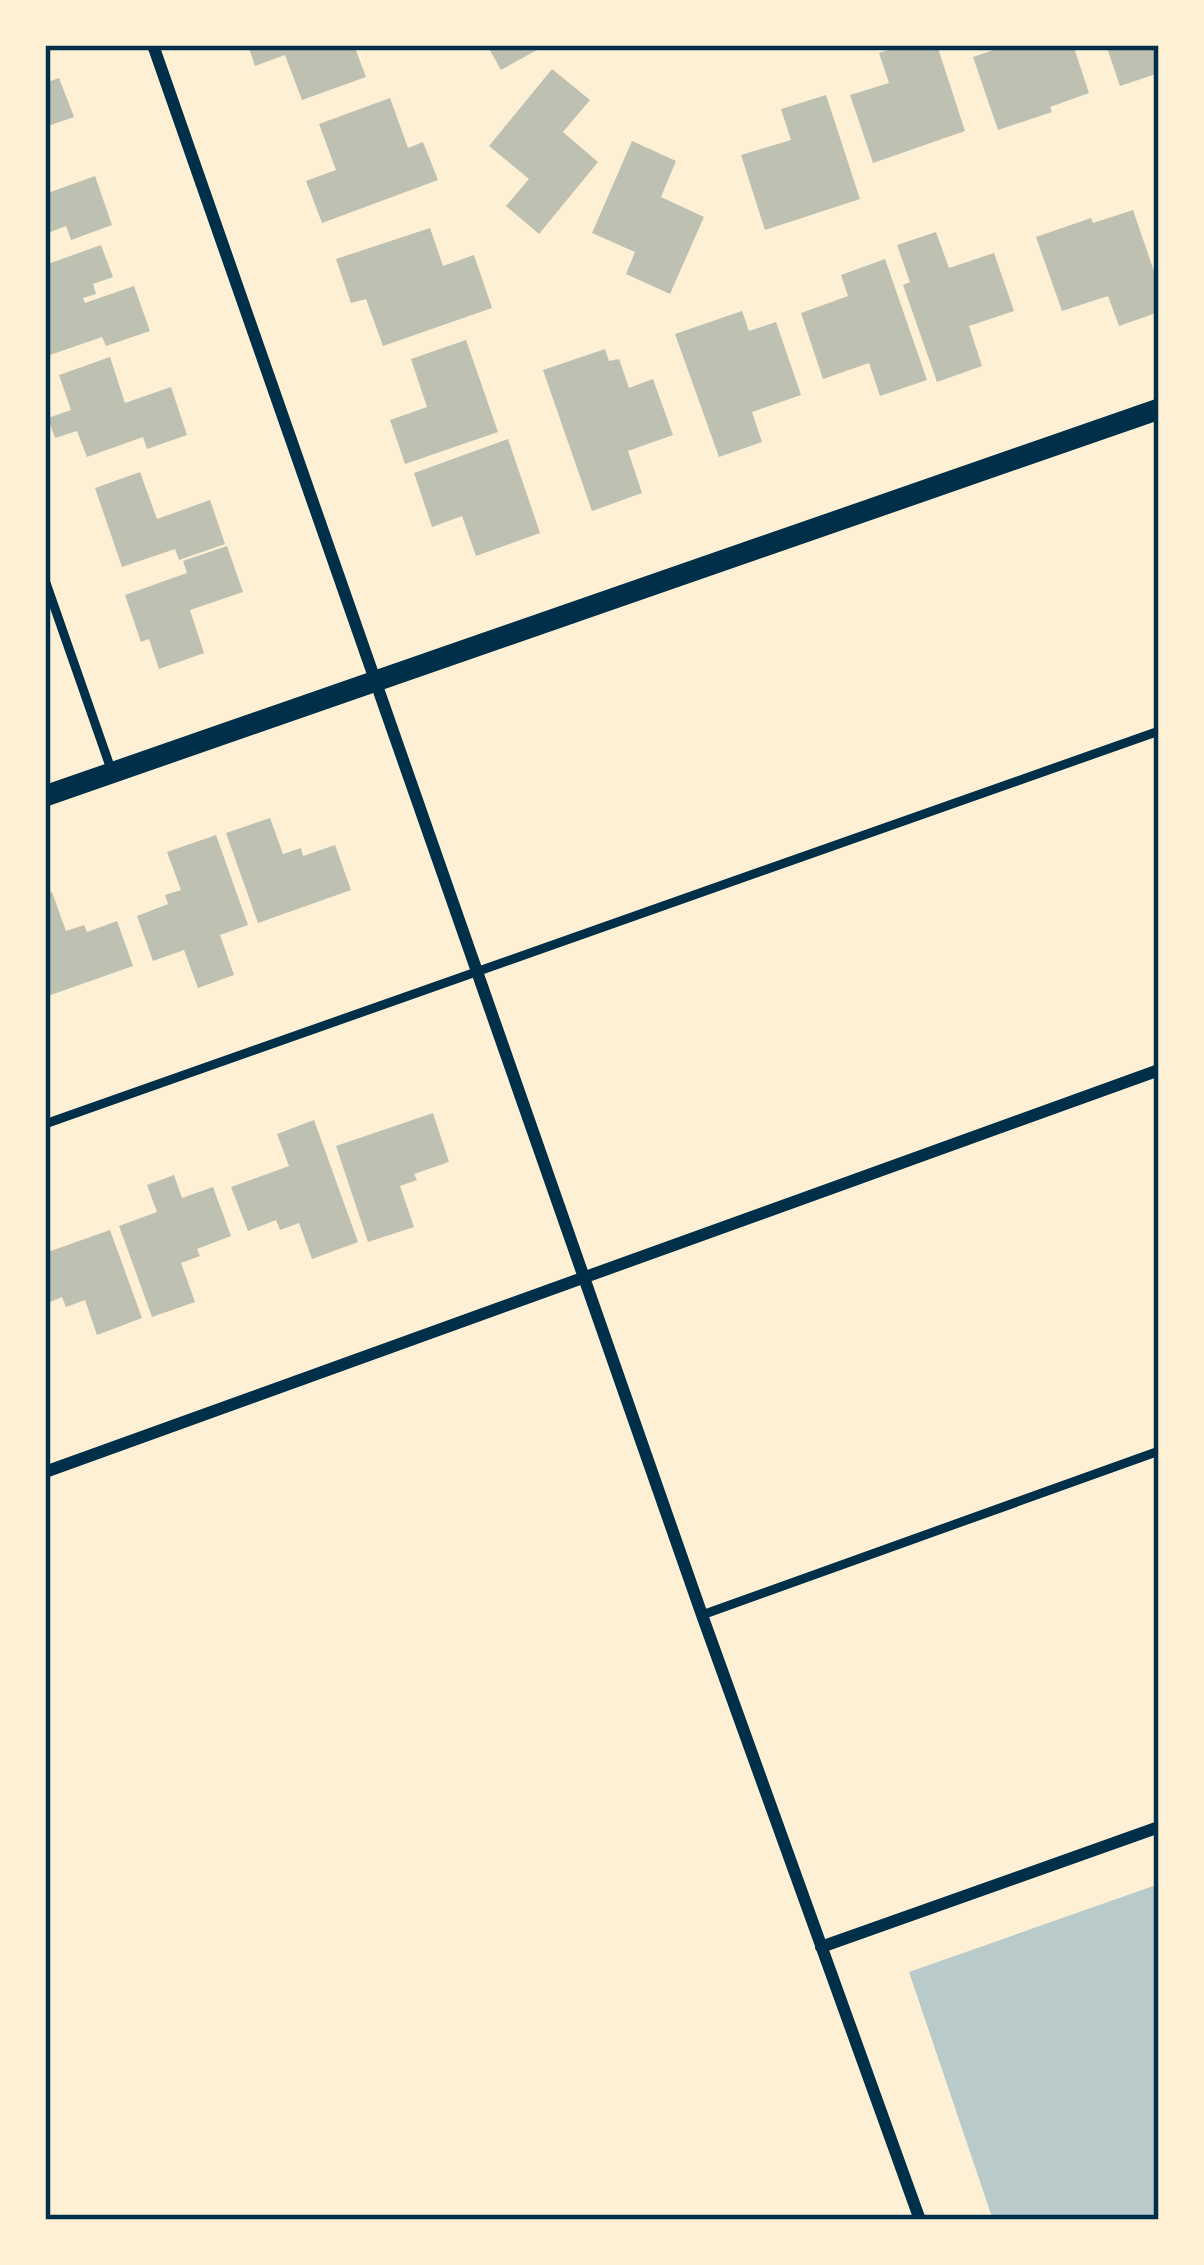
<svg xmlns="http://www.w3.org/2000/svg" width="1204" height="2265" font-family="Lato,sans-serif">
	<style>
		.green { fill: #b9caca }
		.building { fill: #bec0b2 }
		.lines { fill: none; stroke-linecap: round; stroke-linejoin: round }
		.service { stroke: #003049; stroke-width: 9 }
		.minor { stroke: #003049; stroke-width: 12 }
		.tertiary { stroke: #003049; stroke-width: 21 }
		.neatline { fill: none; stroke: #003049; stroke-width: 4.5 }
	</style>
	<rect width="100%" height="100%" fill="#fdf0d5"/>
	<path class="green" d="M 1159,1884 L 1159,2220 L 993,2220 L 909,1972 Z"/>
	<path class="building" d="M 248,45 L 354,45 L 366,77 L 302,100 L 285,55 L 255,66 Z
		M 487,45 L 546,45 L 501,70 Z
		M 903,45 L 937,45 L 965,131 L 873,163 L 850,95 L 889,83 L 879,53 Z
		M 1008,45 L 1073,45 L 1089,93 L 1050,107 L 1052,112 L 998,130 L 973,57 Z
		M 1106,45 L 1159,45 L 1159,73 L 1120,86 Z
		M 552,69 L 590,100 L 563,132 L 598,162 L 539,234 L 506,206 L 529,179 L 489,146 Z
		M 59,78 L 74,117 L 45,127 L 45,83 Z
		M 826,95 L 860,199 L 765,230 L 741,155 L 791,140 L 781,109 Z
		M 390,98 L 408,148 L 423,142 L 438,180 L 322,223 L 306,181 L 336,170 L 319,124 Z
		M 632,141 L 676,161 L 661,197 L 704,217 L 670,294 L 626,274 L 635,252 L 592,233 Z
		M 95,176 L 112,225 L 71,240 L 66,226 L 45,234 L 45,194 Z
		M 1133,210 L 1159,286 L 1159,312 L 1119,326 L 1108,296 L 1062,311 L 1036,237 L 1091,218 L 1093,223 Z
		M 430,228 L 443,266 L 474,255 L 492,308 L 383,346 L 366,299 L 351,303 L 336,259 Z
		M 936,232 L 949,268 L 994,253 L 1014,311 L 969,326 L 982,366 L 937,382 L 903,285 L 910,282 L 897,245 Z
		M 101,245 L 113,277 L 93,284 L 96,294 L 83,298 L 85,303 L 134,286 L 150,331 L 106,346 L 102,337 L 50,355 L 45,342 L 45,265 Z
		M 885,259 L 927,380 L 880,396 L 869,363 L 823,379 L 801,313 L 848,296 L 841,275 Z
		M 742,311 L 749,331 L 776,322 L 801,395 L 752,412 L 762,442 L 719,457 L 675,334 Z
		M 466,340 L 498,432 L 405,464 L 390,420 L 427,407 L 411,359 Z
		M 605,349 L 609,361 L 619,359 L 629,388 L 653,379 L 673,435 L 628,451 L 642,493 L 592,511 L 543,370 Z
		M 110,357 L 125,403 L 171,387 L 187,435 L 147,449 L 143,437 L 87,457 L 77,431 L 55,438 L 48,418 L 71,410 L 59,375 Z
		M 508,439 L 540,533 L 476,556 L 462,516 L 432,527 L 414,473 Z
		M 140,472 L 157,519 L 210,500 L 225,544 L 179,560 L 175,549 L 122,567 L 95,488 Z
		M 227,546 L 243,592 L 190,610 L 204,653 L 159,669 L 149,639 L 141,642 L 125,595 L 187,573 L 183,561 Z
		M 270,818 L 283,854 L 301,848 L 303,856 L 335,845 L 351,890 L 258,923 L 226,833 Z
		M 216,835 L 248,925 L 220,935 L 234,975 L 198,988 L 184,950 L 153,961 L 137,916 L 168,904 L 165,895 L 181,890 L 167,852 Z
		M 52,892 L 66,931 L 84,925 L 87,932 L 117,921 L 133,966 L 45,997 L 45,895 Z
		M 433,1113 L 449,1162 L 414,1174 L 417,1180 L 400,1186 L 414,1227 L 368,1242 L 336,1146 Z
		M 314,1120 L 358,1242 L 312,1259 L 299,1223 L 280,1230 L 276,1220 L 248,1231 L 231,1187 L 289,1166 L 277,1134 Z
		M 174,1175 L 182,1198 L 213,1187 L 231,1236 L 197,1249 L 200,1256 L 181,1263 L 195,1302 L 152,1317 L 119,1226 L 157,1212 L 147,1185 Z
		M 110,1230 L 142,1318 L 97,1335 L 85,1300 L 66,1307 L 62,1297 L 45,1304 L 45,1253 Z"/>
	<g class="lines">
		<path class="service" d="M 45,580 L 112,772
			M 45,1124 L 1159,731
			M 702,1615 L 1159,1451"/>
		<path class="minor" d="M 153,45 L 702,1615 L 920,2220
			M 45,1472 L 1159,1070
			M 821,1947 L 1159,1827"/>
		<path class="tertiary" d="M 45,796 L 1159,409"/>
	</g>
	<rect width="1204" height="2265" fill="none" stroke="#fdf0d5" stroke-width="96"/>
	<rect x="48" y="48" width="1108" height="2169" class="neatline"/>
</svg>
